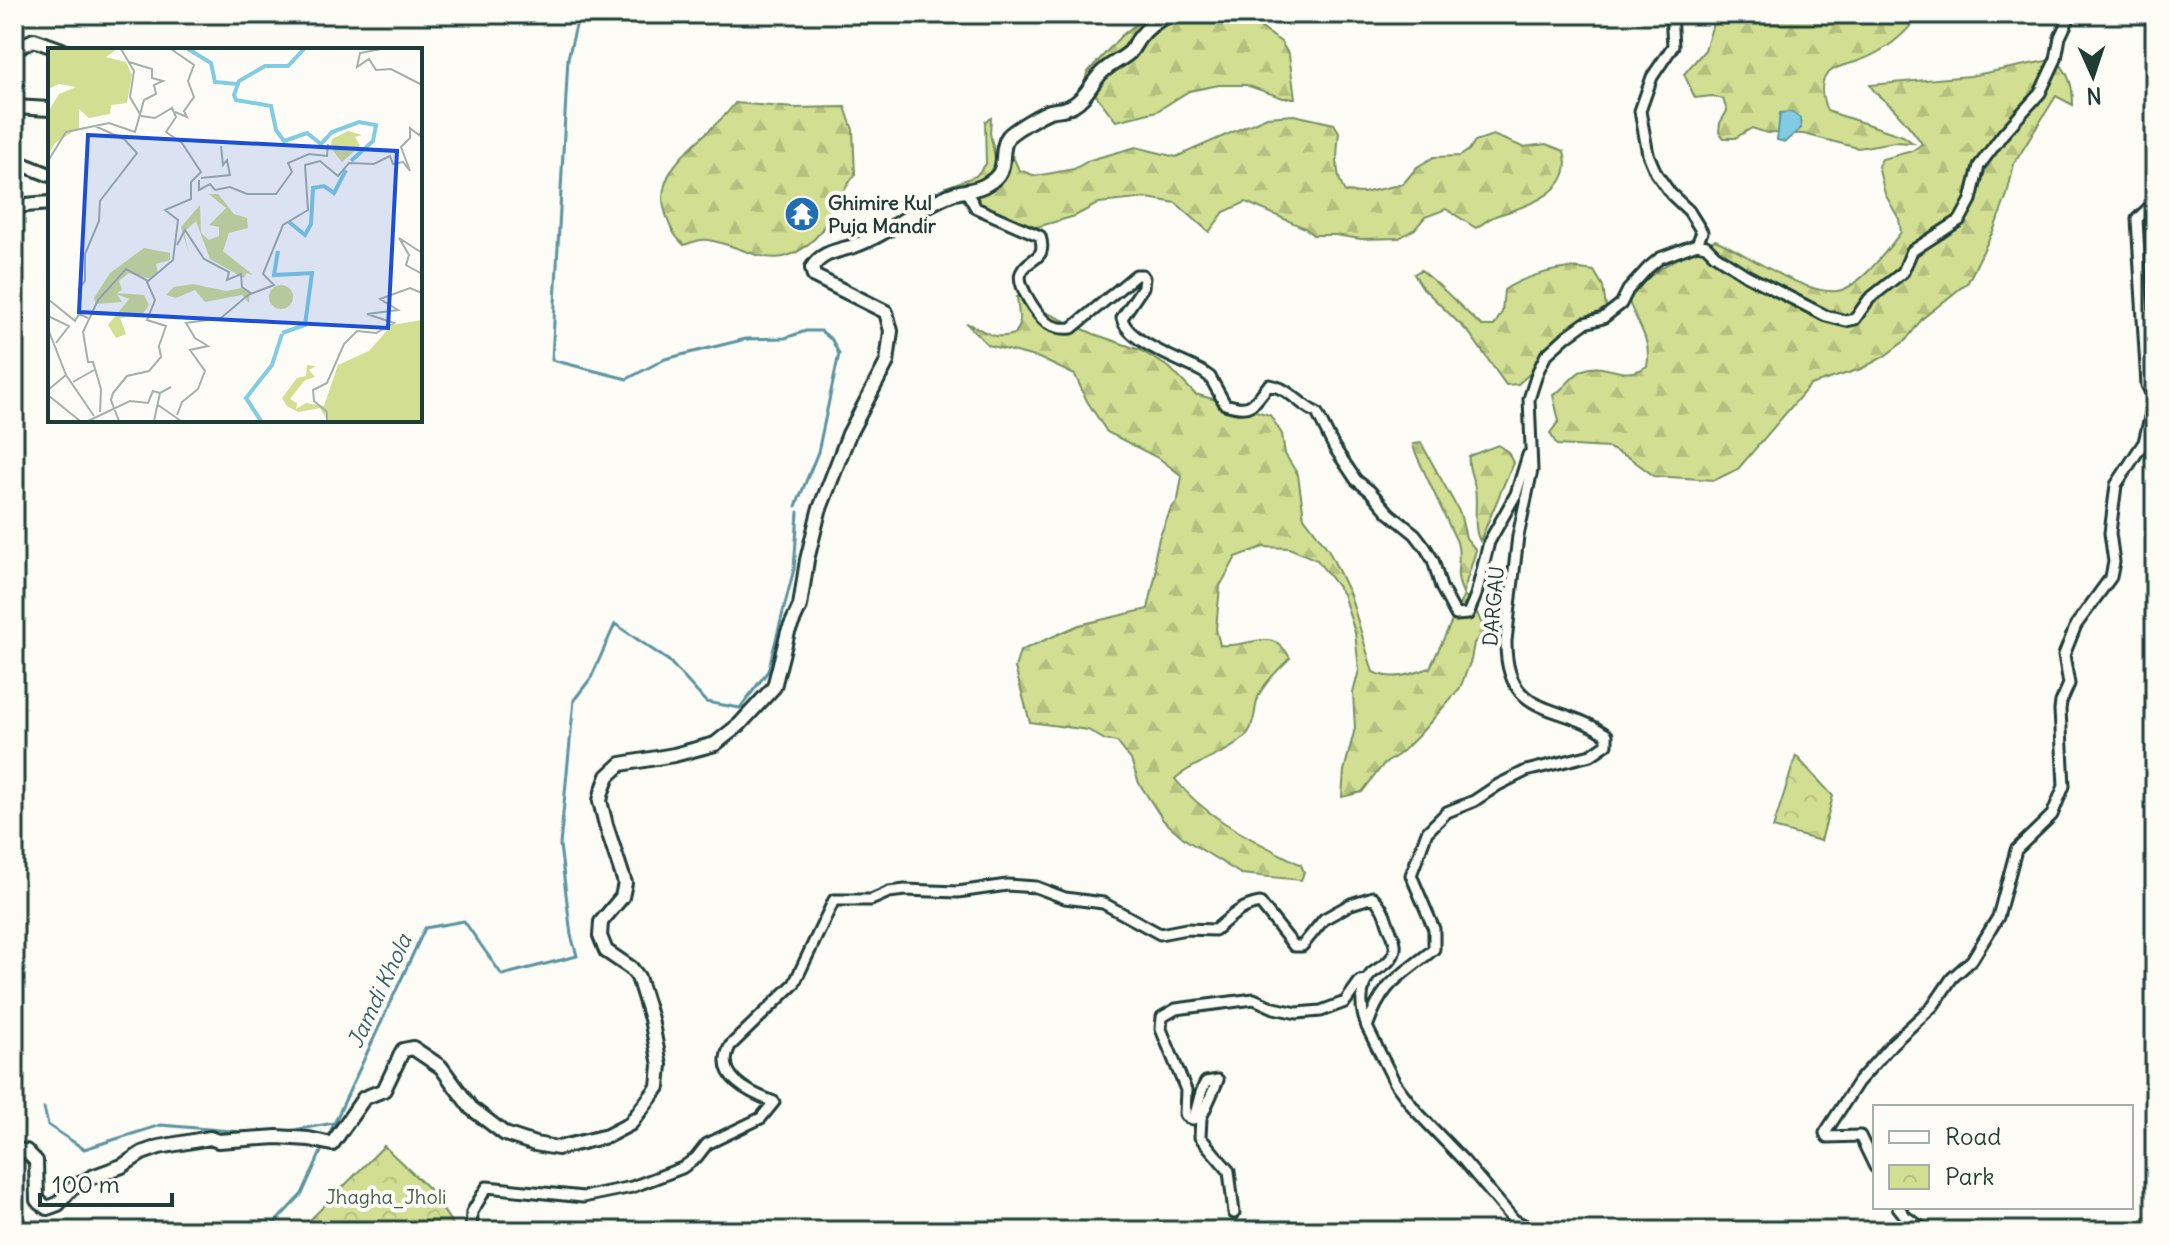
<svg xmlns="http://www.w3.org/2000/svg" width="2169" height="1245" font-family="Delius,sans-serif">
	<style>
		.forest { fill: url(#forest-firs); stroke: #788e63; stroke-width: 2 }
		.park { fill: url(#park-crowns); stroke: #788e63; stroke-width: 2 }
		.water { fill: #82cce3; stroke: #5a939d; stroke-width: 2 }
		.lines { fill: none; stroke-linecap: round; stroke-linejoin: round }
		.stream { stroke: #5a939d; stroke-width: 3 }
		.minor-casing { stroke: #1f3d34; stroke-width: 15 }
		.tertiary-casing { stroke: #1f3d34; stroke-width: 18 }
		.minor { stroke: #fdfcf7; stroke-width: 9 }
		.tertiary { stroke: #fdfcf7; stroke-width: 12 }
		.labels { text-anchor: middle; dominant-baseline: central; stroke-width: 8; stroke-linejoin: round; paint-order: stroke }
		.poi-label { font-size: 20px; font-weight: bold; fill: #1f3d34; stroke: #fdfcf7; text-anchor: start }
		.street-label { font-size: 20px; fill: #1f3d34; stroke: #fdfcf7 }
		.park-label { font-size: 20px; fill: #435d47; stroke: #fdfcf7 }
		.water-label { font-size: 22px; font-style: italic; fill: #386160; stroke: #fdfcf7 }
		.inset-river { fill: none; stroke: #82cce3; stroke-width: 4 }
		.inset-road { fill: none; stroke: #a4b0a9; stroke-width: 2 }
		.view { fill: #1d4ed8; fill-opacity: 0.15; stroke: #1d4ed8; stroke-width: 4 }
		.inset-edge { fill: none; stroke: #1f3d34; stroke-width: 4 }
	</style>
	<defs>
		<pattern id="forest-firs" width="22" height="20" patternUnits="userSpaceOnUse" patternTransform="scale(2)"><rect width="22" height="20" fill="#d2df92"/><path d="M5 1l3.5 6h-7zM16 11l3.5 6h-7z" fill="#b4c07e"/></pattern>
		<pattern id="park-crowns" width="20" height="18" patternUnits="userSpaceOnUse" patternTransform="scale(2)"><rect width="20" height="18" fill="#d2df92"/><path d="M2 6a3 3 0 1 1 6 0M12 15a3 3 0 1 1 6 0" fill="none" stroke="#b4c07e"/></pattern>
	</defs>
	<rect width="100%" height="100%" fill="#fdfcf7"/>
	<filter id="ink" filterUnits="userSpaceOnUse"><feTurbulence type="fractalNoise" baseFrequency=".0125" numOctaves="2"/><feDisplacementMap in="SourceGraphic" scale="16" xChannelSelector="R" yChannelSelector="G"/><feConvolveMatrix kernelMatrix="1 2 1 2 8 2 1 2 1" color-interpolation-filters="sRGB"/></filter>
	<g filter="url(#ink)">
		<path class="forest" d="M 1149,14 L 1254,14 L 1256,24 L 1281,42 L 1289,55 L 1295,98 L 1283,98 L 1246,85 L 1219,85 L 1189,91 L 1157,111 L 1116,121 L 1085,81 L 1087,73 L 1121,36 Z
			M 1716,14 L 1920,14 C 1905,35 1885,51 1861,60 C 1852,64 1839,65 1831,71 C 1817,80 1822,98 1827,111 L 1903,136 L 1913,143 L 1894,142 L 1858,148 L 1804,134 L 1767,133 L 1752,128 L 1735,138 L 1724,138 L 1719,132 L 1720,123 L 1727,111 L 1723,99 L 1712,96 L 1695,98 L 1684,74 L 1705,50 Z
			M 2056,59 C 2069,74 2073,85 2073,105 L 2056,96 L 2014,164 L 2007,195 L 1994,229 L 1968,282 L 1922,319 L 1906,340 L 1885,356 L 1861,369 L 1810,385 L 1738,469 L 1715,480 L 1654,476 L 1630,458 L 1609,448 L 1557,445 L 1550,433 L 1559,421 L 1553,395 C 1565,389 1571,376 1583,370 C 1605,360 1622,383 1647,366 C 1652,340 1638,325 1629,302 C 1645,271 1685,254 1715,240 C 1746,253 1804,295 1837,291 C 1860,288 1888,249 1901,232 L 1899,219 L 1885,194 L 1878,166 L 1882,159 L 1912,151 L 1922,144 C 1914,131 1903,119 1893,108 C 1884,99 1876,96 1870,85 L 1970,76 Z
			M 735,103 L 794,108 L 845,107 L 853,130 L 855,175 C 838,194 834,218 816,237 C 776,278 751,247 708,240 C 700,238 691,243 684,245 C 672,234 668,223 664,207 C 655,162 713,135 735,103 Z
			M 1294,115 L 1334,124 L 1339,132 C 1337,153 1334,173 1345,192 L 1363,193 L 1403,184 L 1417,167 L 1434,157 L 1460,156 L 1469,150 L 1475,141 L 1493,135 L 1523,147 L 1546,144 L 1564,151 C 1576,191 1528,206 1498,215 C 1490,217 1483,224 1476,228 L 1446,209 L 1425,217 L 1415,229 L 1399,238 L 1361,239 L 1335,235 L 1313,235 L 1305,228 L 1246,202 L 1224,212 L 1209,232 L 1176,203 L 1147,198 L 1099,203 L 1075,216 L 1037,227 L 977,206 L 946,187 L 976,176 L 986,164 L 985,121 L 991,118 L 990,133 L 997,167 L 1008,168 L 1013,157 L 1019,170 L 1036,176 L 1074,169 L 1090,160 L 1136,147 L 1176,157 L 1267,117 Z
			M 1573,268 L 1594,271 L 1603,286 L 1606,308 L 1563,330 L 1546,349 L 1542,363 L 1518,384 L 1506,385 L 1470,334 L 1423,288 L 1414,274 L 1421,270 C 1443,287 1461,308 1482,326 L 1494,326 L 1502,312 L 1504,290 C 1521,278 1552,269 1573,268 Z
			M 1025,294 L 1036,308 L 1094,334 L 1140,350 L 1170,368 L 1195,394 L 1270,415 L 1282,434 L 1285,454 L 1298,475 L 1304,517 L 1328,549 L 1350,595 L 1373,672 C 1393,681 1410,675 1430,668 L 1464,595 L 1474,606 L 1485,631 L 1474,643 L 1471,660 L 1460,688 L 1419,735 L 1401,753 L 1383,765 L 1362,792 L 1342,797 L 1344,771 L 1355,728 L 1353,693 L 1359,670 L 1355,633 L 1343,594 L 1317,560 L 1289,548 L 1263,547 L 1236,557 L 1220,586 L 1216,629 L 1220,645 C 1251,649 1272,624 1290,658 C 1279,669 1264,683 1258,697 C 1254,709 1256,721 1248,733 C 1234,753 1192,762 1175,779 C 1207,820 1256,841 1301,865 L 1304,872 L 1301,880 L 1241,874 L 1186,840 L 1163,820 L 1139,783 L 1131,760 L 1117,742 L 1105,740 L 1088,730 L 1030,722 L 1015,668 L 1020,651 L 1079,625 L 1148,609 L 1156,573 L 1155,556 L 1159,538 L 1171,509 L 1178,500 L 1182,476 L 1160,459 L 1107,432 L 1087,401 L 1075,375 L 1039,358 L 988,345 L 966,323 C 988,331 990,341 1015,334 L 1020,325 L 1017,297 Z
			M 1421,443 L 1460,513 L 1466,538 L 1476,550 L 1463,593 C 1452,570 1463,564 1457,542 L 1415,452 L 1413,444 Z
			M 1498,445 L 1508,452 L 1513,463 L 1480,541 C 1472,527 1478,505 1475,488 C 1473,476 1467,468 1469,456 Z"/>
		<path class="park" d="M 1796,756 L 1833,796 L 1821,841 L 1773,828 Z
			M 384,1146 L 429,1189 L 457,1231 L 299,1231 Z"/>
		<path class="water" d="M 1792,112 L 1800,118 L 1801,128 L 1785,142 L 1777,140 L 1780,113 Z"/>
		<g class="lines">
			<path class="stream" d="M 579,14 L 568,58 L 552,360 L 627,379 L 665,359 L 746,339 L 785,338 L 806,331 L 821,331 L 832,340 L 839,354 L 818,452 L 796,506
				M 44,1108 L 48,1125 L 84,1149 L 161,1125 L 255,1133
				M 282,1132 L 334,1123
				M 327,1139 L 425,928 L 464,921 L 502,975 L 577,956 L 571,935 L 560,845 L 574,700 L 591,678 L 615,624 L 669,661 L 706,702 L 740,708 L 768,671 L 794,569 L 798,512
				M 267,1231 L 302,1194 L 324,1145"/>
			<defs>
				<path id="minor" d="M 966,191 L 976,208 L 1040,236 C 1048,262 1028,256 1021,273 C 1016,285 1038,316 1047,323 C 1055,328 1064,329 1072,328 L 1136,275 L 1142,275 L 1144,278 L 1143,287 L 1122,318 C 1127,342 1181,360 1203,372 L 1210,377 L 1225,404 C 1253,413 1253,403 1269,385 C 1290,388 1299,405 1317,413 L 1334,447 L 1356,480 L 1370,491 L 1389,513 L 1415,534 L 1425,547 L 1433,560 L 1441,587 L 1456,615 L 1468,614 L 1476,595 L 1489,542 L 1516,494 L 1528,455
					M 1697,244 L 1706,246 L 1715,255 L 1746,275 L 1826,316 L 1846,321 L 1855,319 L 1869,299 L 1903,272 L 1912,251 L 1960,220 L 1971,200 L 1979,166 L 2003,134 L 2040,93 L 2056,59 L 2060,37 L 2071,14
					M 1875,1167 L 1860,1136 L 1827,1137 L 1825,1133 L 1858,1082 L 1893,1043 L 1933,1006 L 1952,978 L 1972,960 L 1998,917 L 2016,850 L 2052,815 L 2064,786 L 2060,710 L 2061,702 L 2069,684 L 2064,655 L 2076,625 L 2111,577 L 2114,562 L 2110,533 L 2116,485 L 2144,442 L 2152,409 L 2153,397 L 2147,385 L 2137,219 L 2155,202
					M 1898,1207 L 1906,1217 L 1927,1231
					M 1234,1213 L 1229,1171 L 1200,1137 L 1201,1118 L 1218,1080 L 1206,1082 C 1198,1094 1199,1106 1193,1119 L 1188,1118 L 1185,1114 L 1186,1090 L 1161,1029 L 1162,1017 L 1176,1009 L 1254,999 L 1274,1008 L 1297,1013 L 1321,1011 L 1345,1002 L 1360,981 L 1367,980
					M 471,1231 L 472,1212 L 487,1187 L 583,1197 L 632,1187 L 682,1168 L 696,1158 L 707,1144 L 761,1118 L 774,1102 C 750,1093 714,1077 730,1046 L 794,984 L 834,900 L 871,900 L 889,892 L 905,890 L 958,892 L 1007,885 L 1036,887 L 1065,898 L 1103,903 L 1160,934 L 1186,929 L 1215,930 C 1230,918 1240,906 1260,903 L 1294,946 L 1302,946 L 1324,919 L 1351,904 L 1373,897 C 1381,905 1385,913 1388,924 C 1391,933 1398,943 1394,953 C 1390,964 1379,967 1371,974 C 1358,988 1361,1012 1367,1027
					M 1536,1231 L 1514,1220 L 1464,1161 L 1416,1111 L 1395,1083 L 1367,1027 C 1383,981 1399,978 1434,949 L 1434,929 L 1411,875 L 1427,832 L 1447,812 L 1474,801 L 1498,785 L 1526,771 L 1591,755 L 1607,744 L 1607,735 C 1561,702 1505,720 1506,641 L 1518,536 L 1532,470 L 1529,399 L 1538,371 L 1546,355 L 1567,336 L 1585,323 L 1603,318 L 1621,304 L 1628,290 L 1648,268 L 1660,258 L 1697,244 L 1702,232 L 1689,211 L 1671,194 L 1656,173 L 1648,154 L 1640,111 L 1652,77 L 1673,46 L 1671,14"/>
				<path id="tertiary" d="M 14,49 L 34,40 L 62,50
					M 14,107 L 50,109
					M 14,161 L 50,175
					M 14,206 L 50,203
					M 14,1150 L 26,1151 L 36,1161 L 37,1200 L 47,1208 L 58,1204 L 71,1189 L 92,1177 L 122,1166 L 142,1153 L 159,1147 L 210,1138 L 218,1141 L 277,1137 L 309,1139 L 332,1144 L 364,1098 L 384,1090 L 403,1050 L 413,1048 L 441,1067 L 471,1108 L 505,1134 L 535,1144 L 558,1148 L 607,1136 L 630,1124 L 658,1087 L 660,1065 L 651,1019 L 638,977 L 631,968 L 606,951 L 600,936 L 601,922 L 622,897 L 625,883 L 606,825 L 600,801 L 602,792 L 608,776 L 621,764 L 674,755 L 715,744 L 739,725 L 774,687 L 788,632 L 800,606 L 807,560 L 819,511 L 849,434 L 887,362 L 891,331 L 886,312 L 814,276 L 812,268 C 821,252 838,251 854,246 C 889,234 917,207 952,194 C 963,190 977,191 987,184 C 1012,170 997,154 1008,137 C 1012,131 1043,113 1050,111 C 1058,109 1065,110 1073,105 C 1085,98 1089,88 1097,78 C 1106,65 1119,62 1130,52 C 1134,47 1136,42 1140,37 C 1147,28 1158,20 1169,14"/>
			</defs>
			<use href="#minor" class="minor-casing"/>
			<use href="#tertiary" class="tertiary-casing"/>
			<use href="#minor" class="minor"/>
			<use href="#tertiary" class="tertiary"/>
		</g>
	</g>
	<defs>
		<symbol id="temple-disc" viewBox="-11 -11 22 22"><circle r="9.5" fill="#1f6fb2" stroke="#fdfcf7"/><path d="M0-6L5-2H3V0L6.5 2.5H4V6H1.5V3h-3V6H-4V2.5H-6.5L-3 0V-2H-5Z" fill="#fff"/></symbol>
	</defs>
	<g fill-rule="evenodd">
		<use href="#temple-disc" x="782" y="194" width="40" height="40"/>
	</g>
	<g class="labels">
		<g class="poi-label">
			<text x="828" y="202">Ghimire Kul<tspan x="828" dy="23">Puja Mandir</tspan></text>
		</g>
		<g class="street-label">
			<text transform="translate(1493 606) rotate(-85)">DARGAU</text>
		</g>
		<g class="park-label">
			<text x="386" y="1196">Jhagha_Jholi</text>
		</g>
		<g class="water-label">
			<text transform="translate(379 991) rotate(-65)">Jamdi Khola</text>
		</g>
	</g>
	<g transform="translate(48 48)">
		<rect width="374" height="374" fill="#fdfcf7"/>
		<path d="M 0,1 L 69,1 L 58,9 L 78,14 L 84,27 L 79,55 L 63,57 L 62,66 L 41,70 L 31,61 L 31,80 L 7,95 L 0,108 L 0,64 L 11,46 L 28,39 L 11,36 L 0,41 ZM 161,146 L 170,146 L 186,166 L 199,170 L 200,180 L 181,185 L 175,203 L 205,227 L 198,225 L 196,230 L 162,211 L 148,173 L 136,184 L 141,206 L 133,179 L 152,157 L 153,185 L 161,192 L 171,188 L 171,179 L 161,177 L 178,160 ZM 96,200 L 122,205 L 122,212 L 108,216 L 110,225 L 103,231 L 81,225 L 71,233 L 74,242 L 69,245 L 96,247 L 101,257 L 94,267 L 72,270 L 78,286 L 68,290 L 60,277 L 81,251 L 69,246 L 74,254 L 48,256 L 46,250 L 62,225 ZM 145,236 L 178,243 L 194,240 L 202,243 L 201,255 L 194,247 L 157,254 L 147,242 L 128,250 L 118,247 L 126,239 ZM221 249a12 12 0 1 1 24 0a12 12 0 1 1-24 0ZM 374,272 L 374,373 L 279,373 L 272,360 L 250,364 L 239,358 L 234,350 L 249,330 L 258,328 L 259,317 L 268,318 L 261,322 L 267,329 L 257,332 L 242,351 L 249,355 L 248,361 L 258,355 L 276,358 L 290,317 L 321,303 L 344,277 Z" fill="#d2df92"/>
		<path d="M 300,83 L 314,87 L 307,89 L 312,98 L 294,114 L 282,99 L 284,91 Z" fill="#d2df92"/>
		<path class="inset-river" d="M 140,1 L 163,15 L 167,34 L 189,36M 256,1 L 240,18 L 217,18 L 191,33 L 186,47 L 188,52 L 223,58 L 228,82 L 236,93 L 259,85 L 273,96 L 284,84 L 311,74 L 328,77 L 325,93 L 303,113M 241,174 L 257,187 L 263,176 L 265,140 L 276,138 L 286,145 L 298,122M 230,203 L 226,227 L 264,225 L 257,277 L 234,285M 213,373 L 198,350 L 224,317 L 234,286"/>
		<path class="inset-road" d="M 73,1 L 86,23 L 82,49 L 93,68M 123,1 L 146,17 L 140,33 L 146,49 L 136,63 L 139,69 L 127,64M 333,1 L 312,5 L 309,19 L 321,11 L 328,22 L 343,21 L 374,37M 0,113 L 18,84 L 61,75 L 87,84 L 96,52 L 108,46 L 106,37 L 115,33 L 104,30 L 104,21 L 81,14M 153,130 L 182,127 L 179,112 L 175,117 L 173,98M 151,132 L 151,142 L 162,136 L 167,142 L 182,139 L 199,146 L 228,146 L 244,124 L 240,115 L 261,106 L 279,108 L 280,96M 129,197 L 137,182 L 156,211 L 181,224 L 179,232 L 193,226 L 194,239 L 204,246M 374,205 L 351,190 L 361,207 L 358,217 L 374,226M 30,242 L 37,233 L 37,206 L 51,173 L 52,153 L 89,105 L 76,91 L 47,78M 0,251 L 27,273 L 31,266 L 40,270M 0,268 L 21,278 L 8,295M 0,281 L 18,327 L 0,342M 18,327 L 46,368M 25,334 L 46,322M 0,347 L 32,373M 110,357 L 133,373M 52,364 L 53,341 L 45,314 L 40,314 L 35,284 L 50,252 L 78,221 L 100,233M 129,367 L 134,354 L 150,341 L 157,323 L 142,302 L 160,298 L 147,290 L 138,275 L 173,270 L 200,247 L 226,237 L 215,226 L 235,177 L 260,162 L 257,117 L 272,113 L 290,128 L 301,115 L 326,116 L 342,108 L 345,116 L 355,114 L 362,123 L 353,99 L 362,90 L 362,80 L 371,87 L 374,83M 40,373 L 82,353 L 100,355 L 105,343 L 112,345M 71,373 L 63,352 L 65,345 L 79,328 L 101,323 L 113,309 L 111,298 L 118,278 L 99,272 L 107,252 L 99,234 L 125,212 L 130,172 L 117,162 L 143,151 L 143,134 L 153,124 L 134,95 L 118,84 L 128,69 L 124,60 L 107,70 L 93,68M 106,373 L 112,345 L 123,339M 279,373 L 279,364 L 266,353 L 265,342 L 279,335 L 296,296 L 309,283 L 328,285 L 346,275 L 319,266 L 350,262 L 332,251 L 362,240 L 374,245"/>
		<path class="view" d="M 40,87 L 349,103 L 340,280 L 31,264 Z"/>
		<rect width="374" height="374" class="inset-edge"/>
	</g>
	<rect width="2169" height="1245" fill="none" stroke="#fdfcf7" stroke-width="48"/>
	<rect x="24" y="24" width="2121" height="1197" fill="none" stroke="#1f3d34" stroke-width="3" filter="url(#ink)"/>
	<rect x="1873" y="1105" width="260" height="104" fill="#fdfcf7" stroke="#a4b0a9" stroke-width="2"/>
	<rect x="1889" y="1131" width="40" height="12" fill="#fdfcf7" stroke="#a4b0a9" stroke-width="2"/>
	<text x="1945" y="1145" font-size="24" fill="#1f3d34">Road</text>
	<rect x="1889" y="1165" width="40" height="24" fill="url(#park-crowns)" stroke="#a4b0a9" stroke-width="2"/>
	<text x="1945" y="1185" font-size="24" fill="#1f3d34">Park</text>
	<g transform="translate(2093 76) rotate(177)" stroke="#fdfcf7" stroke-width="6" paint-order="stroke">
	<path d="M0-6L14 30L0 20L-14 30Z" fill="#1f3d34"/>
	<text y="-12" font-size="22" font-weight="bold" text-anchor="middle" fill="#1f3d34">N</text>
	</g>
	<path d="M40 1193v12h132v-12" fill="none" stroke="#1f3d34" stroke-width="4"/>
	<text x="52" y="1193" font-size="24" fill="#1f3d34" stroke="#fdfcf7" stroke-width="6" paint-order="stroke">100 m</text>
</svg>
